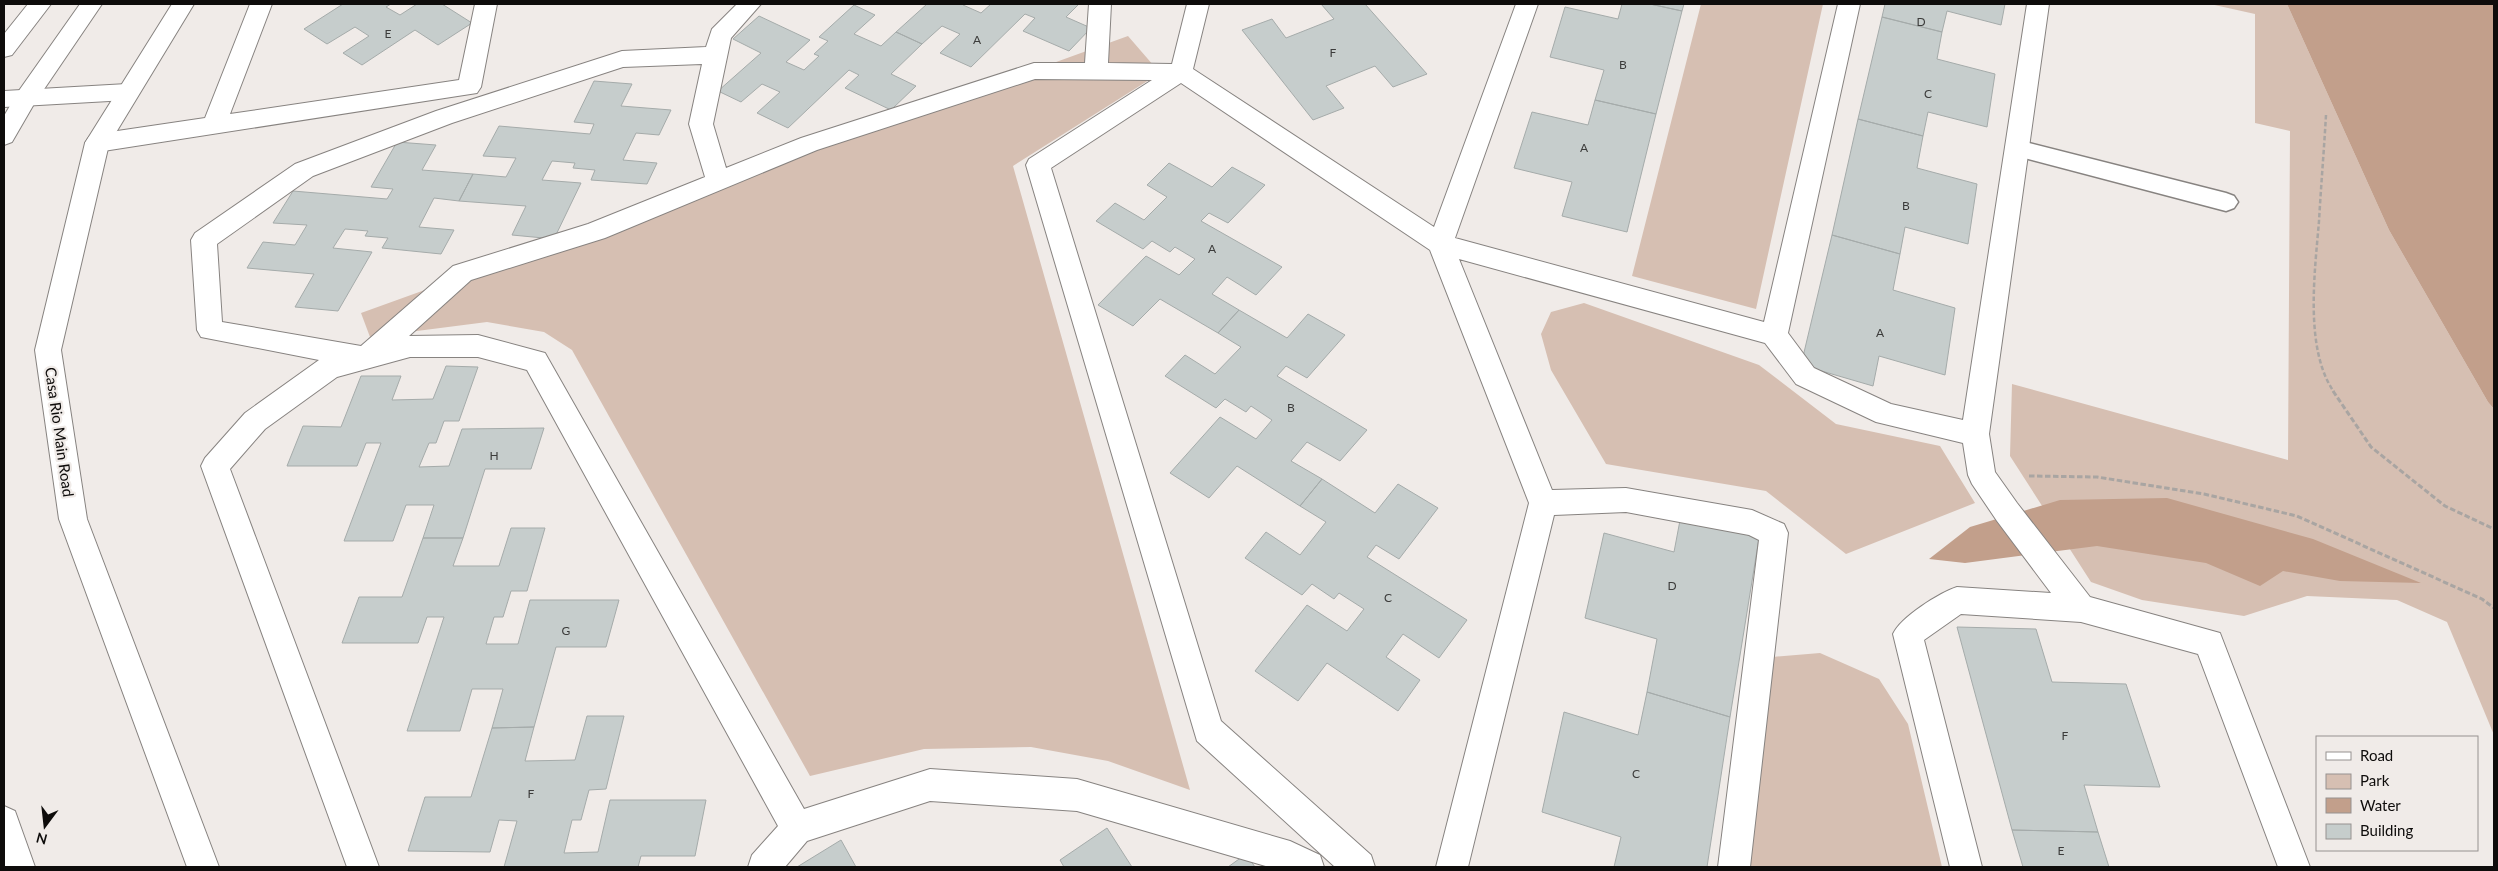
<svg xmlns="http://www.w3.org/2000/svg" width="2498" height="871" font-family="Lato,sans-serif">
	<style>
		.green { fill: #d6bfb2 }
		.water { fill: #c29f8b }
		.building { fill: #c6cdcc; stroke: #a5abaa }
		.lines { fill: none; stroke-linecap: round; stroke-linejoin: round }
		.lane-casing { stroke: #878380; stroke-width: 3 }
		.street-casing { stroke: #878380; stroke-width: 2 }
		.secondary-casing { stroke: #878380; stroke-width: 2 }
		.path-far1 { stroke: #a9a5a2; stroke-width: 2.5; stroke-dasharray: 4.5 2.5; stroke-linecap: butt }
		.path { stroke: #a9a5a2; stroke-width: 3; stroke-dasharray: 5.5 2.5; stroke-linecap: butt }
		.lane { fill: #fff; fill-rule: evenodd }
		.street { fill: #fff; fill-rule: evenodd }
		.secondary { fill: #fff; fill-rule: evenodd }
		.labels { text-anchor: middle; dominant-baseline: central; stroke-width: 4.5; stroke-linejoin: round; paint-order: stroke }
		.number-label { font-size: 12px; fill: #3c3c3b }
		.street-label { font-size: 15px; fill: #0e0c0b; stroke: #f0ebe8 }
	</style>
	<rect width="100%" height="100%" fill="#f0ebe8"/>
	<path class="green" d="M 1701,4 L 1823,4 L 1756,309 L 1632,276 Z
		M 2210,4 L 2287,4 L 2389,230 L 2488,402 L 2494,409 L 2494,735 L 2447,622 L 2397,600 L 2307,596 L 2244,616 L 2142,600 L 2091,582 L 2010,456 L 2012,384 L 2288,460 L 2290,131 L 2255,123 L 2255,14 Z
		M 1128,36 L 1160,73 L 1013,166 L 1190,790 L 1108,761 L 1031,747 L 924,749 L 810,776 L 572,350 L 544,332 L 487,322 L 370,337 L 361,313 Z
		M 1584,303 L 1759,365 L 1836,424 L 1940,446 L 1975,503 L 1846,554 L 1766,491 L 1606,464 L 1551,370 L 1541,334 L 1551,312 Z
		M 1820,653 L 1879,679 L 1908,724 L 1942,867 L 1744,867 L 1772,657 Z"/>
	<path class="water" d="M 2287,4 L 2494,5 L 2494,409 L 2488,402 L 2389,230 Z
		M 2167,498 L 2313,539 L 2421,583 L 2340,581 L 2283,571 L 2260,586 L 2206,563 L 2097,546 L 1965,563 L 1929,559 L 1970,527 L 2060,500 Z"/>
	<path class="building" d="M 343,4 L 391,4 L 386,7 L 400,15 L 417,4 L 442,4 L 472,23 L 438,45 L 415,30 L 362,65 L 343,53 L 369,36 L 355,27 L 327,44 L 304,29 Z
		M 927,4 L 964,4 L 963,5 L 981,13 L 991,4 L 1079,4 L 1066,17 L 1091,28 L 1069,51 L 1023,31 L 1035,18 L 1025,14 L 971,67 L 940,53 L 960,34 L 942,26 L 922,44 L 896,32 Z
		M 1321,4 L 1365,4 L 1427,74 L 1393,87 L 1375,66 L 1326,86 L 1344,108 L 1313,120 L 1242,30 L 1272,19 L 1286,38 L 1334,19 Z
		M 1622,4 L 1650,4 L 1682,11 L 1656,114 L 1595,100 L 1604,70 L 1550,57 L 1565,7 L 1618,19 Z
		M 1650,4 L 1684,4 L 1682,11 Z
		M 1885,4 L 2005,4 L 2001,25 L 1947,11 L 1942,32 L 1882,17 Z
		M 854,5 L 875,15 L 854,34 L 881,46 L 896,32 L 922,44 L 891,74 L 916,86 L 891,110 L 845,88 L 859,75 L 849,70 L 788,128 L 757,113 L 780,92 L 762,84 L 741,102 L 718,91 L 761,53 L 733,39 L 759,16 L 810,40 L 786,62 L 804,70 L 819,56 L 814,54 L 828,41 L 819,37 Z
		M 1882,17 L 1942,32 L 1937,59 L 1995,74 L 1987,127 L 1928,112 L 1923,136 L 1858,119 Z
		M 594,81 L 632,84 L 621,106 L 671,110 L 659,135 L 636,133 L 623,160 L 657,163 L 647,184 L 591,180 L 595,170 L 573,168 L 575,163 L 552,161 L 542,180 L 581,183 L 554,239 L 512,235 L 526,206 L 459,201 L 473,174 L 506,177 L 516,158 L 483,156 L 499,126 L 590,134 L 594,124 L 574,122 Z
		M 1595,100 L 1656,114 L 1627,232 L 1562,216 L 1572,182 L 1514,168 L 1532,112 L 1588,125 Z
		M 1858,119 L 1923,136 L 1917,168 L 1977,184 L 1968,244 L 1905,227 L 1900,254 L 1832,235 Z
		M 397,142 L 436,145 L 422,170 L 473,174 L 459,201 L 434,198 L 419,227 L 454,230 L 441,254 L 382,248 L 388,238 L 365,236 L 368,231 L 345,229 L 333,248 L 372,252 L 338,311 L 295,307 L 314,274 L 247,268 L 263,242 L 295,245 L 307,225 L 273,223 L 293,191 L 387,199 L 393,189 L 371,187 Z
		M 1169,163 L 1212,187 L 1232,167 L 1265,185 L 1228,223 L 1209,213 L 1201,221 L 1282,267 L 1256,295 L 1227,277 L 1212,294 L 1239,310 L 1218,333 L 1160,299 L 1133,326 L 1098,305 L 1146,256 L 1179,275 L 1195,259 L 1175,247 L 1170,252 L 1152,241 L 1143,249 L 1096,221 L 1115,203 L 1144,220 L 1167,197 L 1147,185 Z
		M 1832,235 L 1900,254 L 1893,290 L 1955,308 L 1945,375 L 1879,356 L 1873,386 L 1801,365 Z
		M 1239,310 L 1287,338 L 1308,314 L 1345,335 L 1307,378 L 1286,366 L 1277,376 L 1367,430 L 1340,461 L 1307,442 L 1291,461 L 1322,479 L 1300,506 L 1237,466 L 1209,498 L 1170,473 L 1220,417 L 1256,439 L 1272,420 L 1251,406 L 1246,412 L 1225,399 L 1216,408 L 1165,376 L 1185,355 L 1215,374 L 1241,347 L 1218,333 Z
		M 446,366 L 478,367 L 459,421 L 444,421 L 436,443 L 429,443 L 419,467 L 449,466 L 462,429 L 544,428 L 531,469 L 485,469 L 463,538 L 423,538 L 434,505 L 406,505 L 393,541 L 344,541 L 381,443 L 366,443 L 357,466 L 287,466 L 303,426 L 341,427 L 361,376 L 401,376 L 392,400 L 433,399 Z
		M 1322,479 L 1375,513 L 1398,484 L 1438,508 L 1399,559 L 1376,545 L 1367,557 L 1467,620 L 1439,658 L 1403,634 L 1386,657 L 1420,680 L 1398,711 L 1327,663 L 1298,701 L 1255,671 L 1307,605 L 1347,631 L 1364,609 L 1339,593 L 1334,599 L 1312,584 L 1302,595 L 1245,558 L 1266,532 L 1300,555 L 1326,522 L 1300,506 Z
		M 1681,515 L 1759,538 L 1730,717 L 1647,692 L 1657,639 L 1585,618 L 1604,533 L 1674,552 Z
		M 511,528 L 545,528 L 527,591 L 511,591 L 503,617 L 494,617 L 486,644 L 518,644 L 530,600 L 619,600 L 606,647 L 556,647 L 534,727 L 492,728 L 503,689 L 472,689 L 460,731 L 407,731 L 444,617 L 427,617 L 418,643 L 342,643 L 359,597 L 402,597 L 423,538 L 463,538 L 453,566 L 499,566 Z
		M 1957,627 L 2036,629 L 2052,682 L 2126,684 L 2160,787 L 2084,785 L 2098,832 L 2012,830 Z
		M 1647,692 L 1730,717 L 1707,867 L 1614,867 L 1621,837 L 1542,812 L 1564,712 L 1638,735 Z
		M 587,716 L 624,716 L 606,789 L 589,790 L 581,820 L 572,820 L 564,853 L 598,852 L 610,800 L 706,800 L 695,856 L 641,856 L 638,867 L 504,867 L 517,821 L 499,820 L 490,852 L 408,851 L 425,797 L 471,797 L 492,728 L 534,727 L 525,761 L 575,760 Z
		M 1107,828 L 1132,867 L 1064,867 L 1060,860 Z
		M 2012,830 L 2098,832 L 2109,867 L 2023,867 Z
		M 841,840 L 856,867 L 797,867 Z
		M 1246,854 L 1255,867 L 1228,867 Z"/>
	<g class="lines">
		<defs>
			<path id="lane" d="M 2017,140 L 2226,193 L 2234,196 L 2238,202 L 2234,208 L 2226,211 L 2009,154 L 2006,148 L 2009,142 Z"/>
			<path id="street" d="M 28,4 L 51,4 L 12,55 L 4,57 L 4,34 Z
				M 250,4 L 272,4 L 230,114 L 459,80 L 475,4 L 497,4 L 481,87 L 477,93 L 97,152 L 89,149 L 85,143 L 89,137 L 97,134 L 205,118 Z
				M 737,4 L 761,4 L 731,38 L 713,124 L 726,168 L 801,138 L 1034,63 L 1085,63 L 1089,4 L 1111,4 L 1108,63 L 1172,64 L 1187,4 L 1209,4 L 1193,69 L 1434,227 L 1516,4 L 1538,4 L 1455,238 L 1764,322 L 1838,4 L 1860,4 L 1788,333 L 1814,368 L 1891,404 L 1963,420 L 2027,4 L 2049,4 L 1989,434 L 1995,472 L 2017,503 L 2090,597 L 2220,633 L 2310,867 L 2278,867 L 2198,654 L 2081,622 L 1961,614 L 1924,640 L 1982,867 L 1950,867 L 1893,634 C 1901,617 1939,593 1957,587 L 2051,593 L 1997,521 L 1972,484 L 1968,475 L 1963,443 L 1876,422 L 1796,384 L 1765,343 L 1459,259 L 1552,490 L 1626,488 L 1752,510 L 1784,524 L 1788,533 L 1750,867 L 1718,867 L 1759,540 L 1749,535 L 1626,512 L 1554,515 L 1468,867 L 1436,867 L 1529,503 L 1430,250 L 1181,83 L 1051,168 L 1221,721 L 1371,855 L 1375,867 L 1335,867 L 1197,741 L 1026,165 L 1029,159 L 1152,80 L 1035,79 L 817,150 L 605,238 L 471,280 L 409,336 L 478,335 L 545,353 L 804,809 L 930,769 L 1077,779 L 1290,841 L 1320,855 L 1324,867 L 1269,867 L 1077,811 L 930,801 L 807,841 L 785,867 L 748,867 L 752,855 L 778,826 L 527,370 L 478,357 L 410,357 L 337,377 L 265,429 L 230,469 L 379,867 L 347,867 L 201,466 L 205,458 L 245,413 L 319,360 L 201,337 L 197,330 L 191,240 L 195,233 L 295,164 L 436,111 L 622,51 L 706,47 L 712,29 ZM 702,64 L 689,124 L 705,177 L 588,224 L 453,266 L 361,346 L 222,322 L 217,244 L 313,176 L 452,123 L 623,67 Z
				M 127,84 L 135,86 L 139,92 L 135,98 L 127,100 L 4,107 L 4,91 Z"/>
			<path id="secondary" d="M 80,4 L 102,4 L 34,104 L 12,142 L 4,145 L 4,116 L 18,92 Z
				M 172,4 L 194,4 L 109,144 L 61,350 L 87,519 L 219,867 L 187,867 L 59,519 L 35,350 L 85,143 Z
				M 4,806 L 15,811 L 35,867 L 4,867 Z"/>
		</defs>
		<use href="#lane" class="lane-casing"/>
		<use href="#street" class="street-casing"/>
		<use href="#secondary" class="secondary-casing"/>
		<path class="path-far1" d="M 2326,115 C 2324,150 2321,186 2319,221 C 2315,271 2304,349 2334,392"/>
		<path class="path" d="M 2333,391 L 2371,447 L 2445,506 L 2494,529
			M 2029,476 L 2097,477 L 2204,494 L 2297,516 L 2482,599 L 2494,608"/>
		<use href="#lane" class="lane"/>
		<use href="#street" class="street"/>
		<use href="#secondary" class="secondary"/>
	</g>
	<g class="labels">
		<g class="number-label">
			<text x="1921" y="21">D</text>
			<text x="388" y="33">E</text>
			<text x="977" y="39">A</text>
			<text x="1333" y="52">F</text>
			<text x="1623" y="64">B</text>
			<text x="1928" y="93">C</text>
			<text x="1584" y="147">A</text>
			<text x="1906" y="205">B</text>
			<text x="1212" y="248">A</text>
			<text x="1880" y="332">A</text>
			<text x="1291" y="407">B</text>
			<text x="494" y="455">H</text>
			<text x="1672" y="585">D</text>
			<text x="1388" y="597">C</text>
			<text x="566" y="630">G</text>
			<text x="2065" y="735">F</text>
			<text x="1636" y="773">C</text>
			<text x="531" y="793">F</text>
			<text x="2061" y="850">E</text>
		</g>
		<g class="street-label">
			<text transform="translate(60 432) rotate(82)">Casa Rio Main Road</text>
		</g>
	</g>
	<rect width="2498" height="871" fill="none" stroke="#0e0c0b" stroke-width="10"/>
	<rect x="2316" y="736" width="162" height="115" fill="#f0ebe8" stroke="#969290"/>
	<rect x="2326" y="752" width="25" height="8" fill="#ffffff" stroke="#969290"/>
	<text x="2360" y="761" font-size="15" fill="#0e0c0b">Road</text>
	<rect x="2326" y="774" width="25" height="15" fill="#d6bfb2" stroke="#969290"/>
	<text x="2360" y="786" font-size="15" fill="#0e0c0b">Park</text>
	<rect x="2326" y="798" width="25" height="15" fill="#c29f8b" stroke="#969290"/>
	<text x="2360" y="811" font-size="15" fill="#0e0c0b">Water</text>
	<rect x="2326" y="824" width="25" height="15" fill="#c6cdcc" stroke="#969290"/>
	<text x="2360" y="836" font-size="15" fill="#0e0c0b">Building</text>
	<g transform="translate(45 826) rotate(195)" stroke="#f0ebe8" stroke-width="4" paint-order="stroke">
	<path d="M0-4L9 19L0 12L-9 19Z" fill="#0e0c0b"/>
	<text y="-8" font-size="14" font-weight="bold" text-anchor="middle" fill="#0e0c0b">N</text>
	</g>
</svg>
